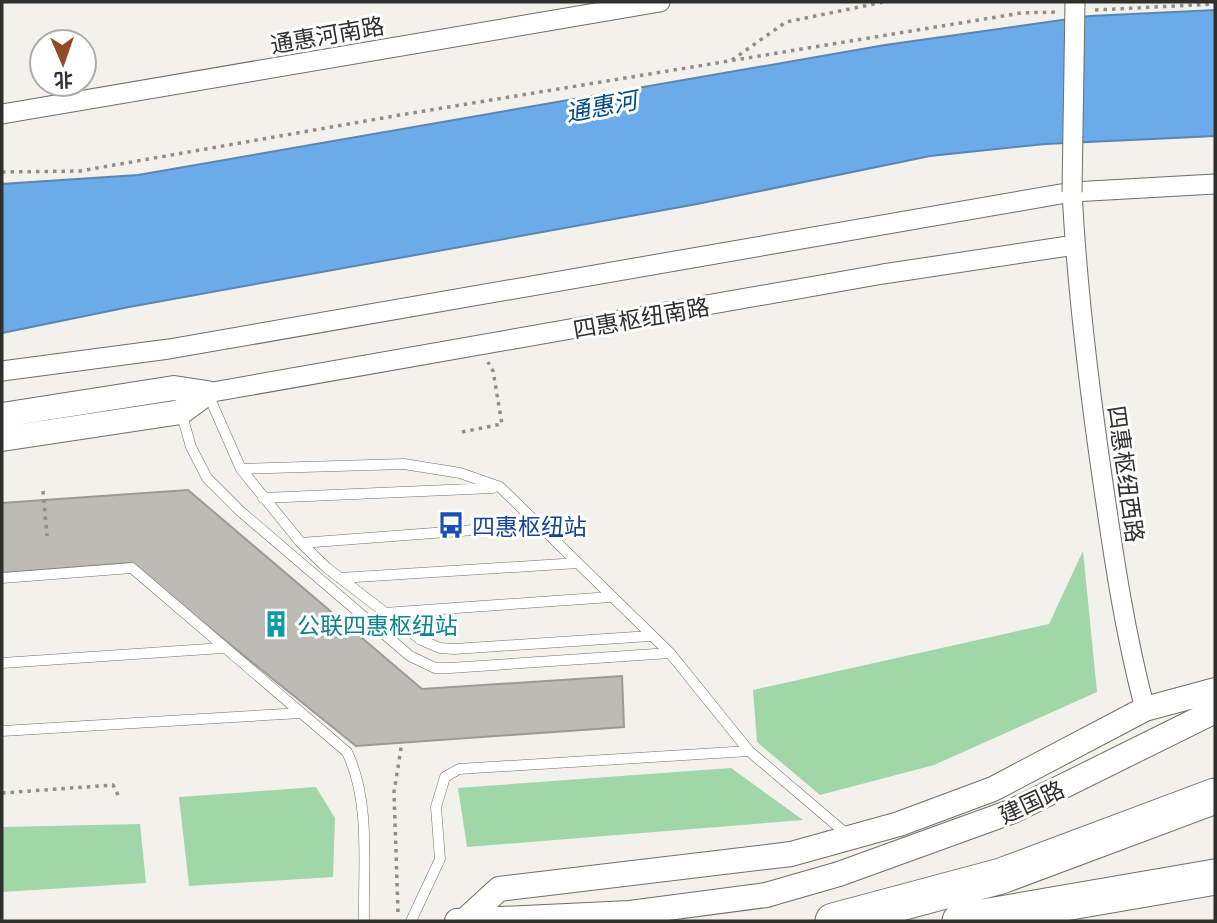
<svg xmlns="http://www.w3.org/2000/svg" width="1217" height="923" font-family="'Playfair Display','Noto Sans SC',serif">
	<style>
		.green { fill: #a1d6a8 }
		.water { fill: #6cabe9; stroke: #5a86b1; stroke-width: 2 }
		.building { fill: #bcbbb5; stroke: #9c9a95; stroke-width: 2 }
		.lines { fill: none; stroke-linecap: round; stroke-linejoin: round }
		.service-casing { stroke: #706e69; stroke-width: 11 }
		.minor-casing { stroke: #706e69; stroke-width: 21 }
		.tertiary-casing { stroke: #706e69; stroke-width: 26 }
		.motorway-casing { stroke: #706e69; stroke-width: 37 }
		.path { stroke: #8f8e8a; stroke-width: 3.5; stroke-dasharray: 3.5 5; stroke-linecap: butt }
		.service { stroke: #fff; stroke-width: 10 }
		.minor { stroke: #fff; stroke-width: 19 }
		.tertiary { stroke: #fff; stroke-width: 24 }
		.motorway { stroke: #fff; stroke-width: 35 }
		.minor-bridge-casing { stroke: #706e69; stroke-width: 21; stroke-linecap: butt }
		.tertiary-bridge-casing { stroke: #706e69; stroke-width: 26; stroke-linecap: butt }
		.minor-bridge { stroke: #fff; stroke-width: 19 }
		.tertiary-bridge { stroke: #fff; stroke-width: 24 }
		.labels { text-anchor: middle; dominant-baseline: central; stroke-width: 6; stroke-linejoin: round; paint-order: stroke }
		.street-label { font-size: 23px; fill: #2f2f2d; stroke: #fff }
		.transit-label { font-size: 23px; fill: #164399; stroke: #fff; text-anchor: start }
		.culture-label { font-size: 23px; fill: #0d838f; stroke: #fff; text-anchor: start }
		.water-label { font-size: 24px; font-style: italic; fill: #004b83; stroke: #fff }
	</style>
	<rect width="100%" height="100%" fill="#f3f1ec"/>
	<path class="green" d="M 1083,551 L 1097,692 L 934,765 L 820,795 L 757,742 L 753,690 L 1049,624 Z
		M 731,768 L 803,820 L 467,847 L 458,788 Z
		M 316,787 L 335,818 L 333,877 L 189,886 L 179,797 Z
		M 140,824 L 146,883 L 2,892 L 2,827 Z"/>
	<path class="water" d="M 1215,10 L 1215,136 L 1045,144 L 930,156 L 697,204 L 129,307 L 2,333 L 2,184 L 138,175 L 885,45 L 1090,16 Z"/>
	<path class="building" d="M 188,490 L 422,689 L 622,676 L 624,727 L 356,746 L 129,563 L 2,573 L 2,503 Z"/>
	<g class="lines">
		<defs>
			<path id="service" d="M 208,394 L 241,469 L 301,543 L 327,568 L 421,640 L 440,648 L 454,649 L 650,636
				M 181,412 L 191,447 L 207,478 L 240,511 L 410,656 L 435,668 L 450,668 L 670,653
				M 241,469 L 404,464 L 460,473 L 500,487 L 670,653 L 749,751
				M 263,498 L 493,488
				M 301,543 L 540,525
				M 2,578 L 132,568 L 347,752 C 371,802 363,866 364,921
				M 340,578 L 578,563
				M 384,613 L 611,597
				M 2,663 L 223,648
				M 2,731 L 301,713
				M 411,921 L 440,859 L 436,807 L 445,777 L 459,769 L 749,751 L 849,836"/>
			<path id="minor" d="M 2,114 L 660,2
				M 1072,192 C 1077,289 1089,387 1103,483 C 1114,559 1125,634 1145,709
				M 2,371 L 169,349 L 1072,192 L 1215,184
				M 207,393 L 883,274 L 1075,245"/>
			<path id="tertiary" d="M 2,415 L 174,388 L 207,393
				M 2,439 L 181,412 L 207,393
				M 839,874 L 1013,811 L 1215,711
				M 457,921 L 630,913 L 766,895
				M 464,921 L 499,889 L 791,854 L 899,824 L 993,789 L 1145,709 L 1215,690"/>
			<path id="motorway" d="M 833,921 L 1001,876 L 1215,796
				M 960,921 L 1215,877"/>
		</defs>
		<use href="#service" class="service-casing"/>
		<use href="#minor" class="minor-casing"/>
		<use href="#tertiary" class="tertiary-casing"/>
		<use href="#motorway" class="motorway-casing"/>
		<path class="path" d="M 1095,10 L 1215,4
			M 732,60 L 786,22 L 884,2
			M 2,172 L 80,171 L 400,115 L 1021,13 L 1056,12
			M 462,432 L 502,424 L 493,371 L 488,362
			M 43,491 L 47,536
			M 2,793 L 113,785 L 118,795
			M 398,912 L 394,792 L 402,742"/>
		<use href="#service" class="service"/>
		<use href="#minor" class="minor"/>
		<use href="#tertiary" class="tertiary"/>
		<use href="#motorway" class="motorway"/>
		<defs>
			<path id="minor-bridge" d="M 1072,192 L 1075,2"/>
			<path id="tertiary-bridge" d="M 766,895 L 839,874"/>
		</defs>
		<use href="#minor-bridge" class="minor-bridge-casing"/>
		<use href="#tertiary-bridge" class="tertiary-bridge-casing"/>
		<use href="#minor-bridge" class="minor-bridge"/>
		<use href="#tertiary-bridge" class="tertiary-bridge"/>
	</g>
	<defs>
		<symbol id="bus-bare" viewBox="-9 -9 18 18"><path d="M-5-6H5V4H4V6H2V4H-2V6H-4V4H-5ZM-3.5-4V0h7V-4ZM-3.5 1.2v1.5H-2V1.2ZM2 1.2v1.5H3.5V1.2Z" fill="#1a4fb4" stroke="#fff" stroke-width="2.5" paint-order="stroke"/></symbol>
		<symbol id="building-bare" viewBox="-9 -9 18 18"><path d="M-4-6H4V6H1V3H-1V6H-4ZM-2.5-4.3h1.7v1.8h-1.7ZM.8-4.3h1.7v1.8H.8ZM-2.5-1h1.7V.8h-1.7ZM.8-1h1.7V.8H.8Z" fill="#0f9aa8" stroke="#fff" stroke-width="2.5" paint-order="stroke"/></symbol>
	</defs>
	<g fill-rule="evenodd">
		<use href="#bus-bare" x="432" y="506" width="38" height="38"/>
		<use href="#building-bare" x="257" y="605" width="38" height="38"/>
	</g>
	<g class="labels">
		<g class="street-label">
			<text transform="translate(327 34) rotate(-10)">通惠河南路</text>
			<text transform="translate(641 317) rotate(-10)">四惠枢纽南路</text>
			<text transform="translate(1127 474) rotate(82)">四惠枢纽西路</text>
			<text transform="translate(1031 801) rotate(-25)">建国路</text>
		</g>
		<g class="transit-label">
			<text x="472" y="525">四惠枢纽站</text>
		</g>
		<g class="culture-label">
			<text x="297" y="624">公联四惠枢纽站</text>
		</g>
		<g class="water-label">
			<text transform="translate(601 105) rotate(-11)">通惠河</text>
		</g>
	</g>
	<rect width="1217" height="923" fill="none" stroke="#2f2f2d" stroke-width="7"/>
	<g transform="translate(63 63) rotate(178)"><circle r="33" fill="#ffffff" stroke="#acacab" stroke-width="2"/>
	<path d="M0-5L12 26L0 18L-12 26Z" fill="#924b27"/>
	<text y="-10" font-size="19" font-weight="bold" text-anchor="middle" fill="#2f2f2d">北</text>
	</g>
</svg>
